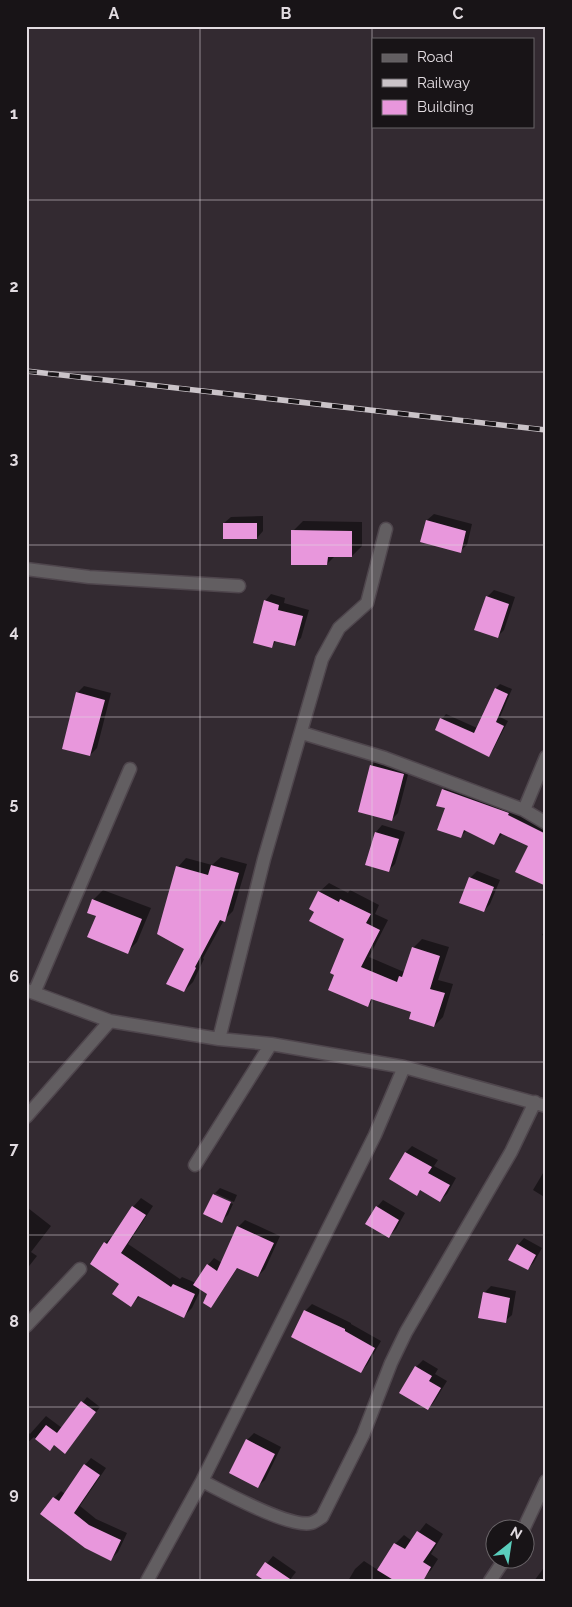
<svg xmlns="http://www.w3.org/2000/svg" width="572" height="1607" font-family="Raleway,sans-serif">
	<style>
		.shadow { fill: #0007 }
		.building { fill: #e897dc }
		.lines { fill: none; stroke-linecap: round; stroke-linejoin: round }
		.minor-casing { stroke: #4f464d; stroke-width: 15 }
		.minor { stroke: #625e61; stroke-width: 12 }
		.rail-casing { stroke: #cac3c8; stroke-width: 5.5 }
		.rail { stroke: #181417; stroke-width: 4; stroke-dasharray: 11; stroke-linecap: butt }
		.grid { fill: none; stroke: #e2dce1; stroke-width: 1; stroke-opacity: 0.55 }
		.neatline { fill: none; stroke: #e2dce1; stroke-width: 2 }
		.grid-label { font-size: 16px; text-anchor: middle; font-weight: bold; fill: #e2dce1 }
	</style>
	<rect width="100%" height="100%" fill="#332a31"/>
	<path class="shadow" d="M 434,514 L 472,524 L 467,545 L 460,551 L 422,541 L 427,520 Z
		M 263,516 L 263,531 L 257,538 L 224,523 L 231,517 Z
		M 303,521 L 362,522 L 362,546 L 352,556 L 335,556 L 327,564 L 293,531 Z
		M 494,590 L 515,597 L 504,630 L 497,637 L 487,597 Z
		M 271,594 L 285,598 L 284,603 L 309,610 L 301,638 L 294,645 L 277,640 L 272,646 L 265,601 Z
		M 500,684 L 512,689 L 500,717 L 508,721 L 493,750 L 489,755 L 436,730 L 442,719 L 446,714 L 477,728 L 496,688 Z
		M 84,686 L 111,693 L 97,748 L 90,755 L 77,693 Z
		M 378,759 L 410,767 L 398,813 L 391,820 L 371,766 Z
		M 450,783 L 546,824 L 546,875 L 530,845 L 503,833 L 494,843 L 467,830 L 460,837 L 446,808 L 443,790 Z
		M 382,825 L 405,832 L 395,864 L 388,871 L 367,864 L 376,832 Z
		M 221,857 L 247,864 L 233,911 L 224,920 L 203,958 L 204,959 L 193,982 L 184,991 L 186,948 L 178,867 L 186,858 L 212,865 Z
		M 477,871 L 500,880 L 490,904 L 484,911 L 470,878 Z
		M 329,883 L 348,893 L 350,890 L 379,905 L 375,914 L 388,920 L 369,957 L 404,972 L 413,948 L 422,939 L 449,947 L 438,980 L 453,984 L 443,1017 L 434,1026 L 412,1011 L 374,999 L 368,1006 L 346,939 L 316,911 L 319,892 Z
		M 103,890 L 151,908 L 137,942 L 127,952 L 97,916 L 89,912 L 93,900 Z
		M 546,928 L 546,937 L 542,935 Z
		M 412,1146 L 438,1160 L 434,1166 L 456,1178 L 447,1194 L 440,1200 L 421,1190 L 417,1194 L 390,1179 L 406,1152 Z
		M 546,1168 L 546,1198 L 533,1190 Z
		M 220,1188 L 237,1195 L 234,1202 L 215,1193 Z
		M 215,1193 L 215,1196 L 233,1204 L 228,1215 L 221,1221 L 214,1194 Z
		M 141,1198 L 153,1206 L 128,1244 L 180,1279 L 182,1277 L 196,1283 L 208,1265 L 214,1258 L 222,1263 L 238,1227 L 245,1220 L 280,1236 L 265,1269 L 258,1276 L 238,1267 L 217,1299 L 210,1306 L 208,1294 L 201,1289 L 192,1308 L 184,1316 L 140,1296 L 131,1305 L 121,1284 L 105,1243 L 114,1235 L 133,1207 Z
		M 383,1200 L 405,1213 L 396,1229 L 389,1236 L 377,1207 Z
		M 28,1208 L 51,1226 L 31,1252 L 37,1256 L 26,1270 L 26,1209 Z
		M 524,1238 L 542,1248 L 534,1262 L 528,1269 L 518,1245 Z
		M 491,1286 L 516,1291 L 512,1315 L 505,1321 L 484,1293 Z
		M 312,1304 L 351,1323 L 351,1324 L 381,1341 L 367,1365 L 360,1372 L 293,1337 L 305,1311 Z
		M 423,1360 L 438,1369 L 435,1374 L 447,1381 L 434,1402 L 428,1409 L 401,1393 L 416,1367 Z
		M 87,1397 L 100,1407 L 65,1453 L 54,1444 L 49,1449 L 34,1437 L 26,1444 L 26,1430 L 30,1434 L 46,1416 L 62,1428 Z
		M 254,1433 L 281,1447 L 265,1480 L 258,1486 L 247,1440 Z
		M 91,1458 L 106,1468 L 80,1506 L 96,1519 L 127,1533 L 118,1552 L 111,1559 L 54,1498 L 61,1491 L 65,1494 L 85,1465 Z
		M 426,1523 L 443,1534 L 431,1554 L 438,1559 L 431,1570 L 423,1579 L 419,1581 L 348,1581 L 355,1569 L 364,1561 L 378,1570 L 395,1544 L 404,1535 L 412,1541 Z
		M 273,1556 L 296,1572 L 289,1581 L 258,1574 Z
		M 546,1565 L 546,1581 L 534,1581 Z"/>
	<path class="building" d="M 426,520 L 466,531 L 461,553 L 420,542 Z
		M 223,523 L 257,523 L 257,539 L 223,539 Z
		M 291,530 L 352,531 L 352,557 L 328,557 L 327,565 L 291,565 Z
		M 486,596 L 509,604 L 498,638 L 474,630 Z
		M 264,600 L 279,605 L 278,610 L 303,616 L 295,646 L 274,641 L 272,648 L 253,643 Z
		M 495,688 L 508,694 L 496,722 L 504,726 L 489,757 L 435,730 L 440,718 L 474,733 Z
		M 76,692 L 105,700 L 90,756 L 62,749 Z
		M 370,765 L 404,774 L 392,821 L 358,812 Z
		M 442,789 L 509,813 L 508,815 L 546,834 L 546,886 L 515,872 L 528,846 L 500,833 L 494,845 L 464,830 L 461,838 L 437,830 L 445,808 L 436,806 Z
		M 375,832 L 399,839 L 389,872 L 365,865 Z
		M 211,865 L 239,873 L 225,922 L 220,920 L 195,967 L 196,968 L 184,992 L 166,984 L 184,949 L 157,934 L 176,866 L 208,875 Z
		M 469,877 L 494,887 L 484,912 L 459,903 Z
		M 318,891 L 339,902 L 340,899 L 371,914 L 366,923 L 380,930 L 361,967 L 397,982 L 399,976 L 402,977 L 412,947 L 440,956 L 430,989 L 445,993 L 434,1027 L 409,1019 L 411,1012 L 371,999 L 368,1007 L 328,990 L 334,975 L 330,973 L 344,939 L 309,921 L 314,912 L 309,909 Z
		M 92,899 L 142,919 L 128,954 L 87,937 L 96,916 L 87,913 Z
		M 405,1152 L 432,1167 L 428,1173 L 450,1185 L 440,1202 L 420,1190 L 417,1196 L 389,1179 Z
		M 213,1194 L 231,1202 L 222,1223 L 203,1214 Z
		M 132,1206 L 146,1215 L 121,1253 L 171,1287 L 173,1284 L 195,1294 L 184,1318 L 138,1296 L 131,1307 L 112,1294 L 119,1284 L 90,1264 L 104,1242 L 107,1244 Z
		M 376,1206 L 399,1220 L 389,1238 L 365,1224 Z
		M 237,1226 L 274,1243 L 258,1277 L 237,1268 L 211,1308 L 203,1303 L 207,1294 L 193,1285 L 207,1264 L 217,1271 Z
		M 517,1244 L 536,1255 L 528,1270 L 508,1260 Z
		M 483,1292 L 510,1298 L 506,1323 L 478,1318 Z
		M 304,1310 L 345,1329 L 345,1331 L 375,1348 L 361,1373 L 291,1337 Z
		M 415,1366 L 432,1376 L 429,1381 L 441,1388 L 428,1410 L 399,1393 Z
		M 81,1401 L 96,1412 L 65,1454 L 54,1445 L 50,1451 L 35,1439 L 46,1425 L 57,1433 Z
		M 246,1439 L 275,1454 L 258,1488 L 229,1473 Z
		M 84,1464 L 100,1475 L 74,1513 L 89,1525 L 121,1540 L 111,1561 L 85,1548 L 40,1514 L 53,1497 L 59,1501 Z
		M 417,1531 L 436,1543 L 423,1562 L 431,1567 L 423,1581 L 395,1581 L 377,1570 L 394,1543 L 405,1549 Z
		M 265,1562 L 293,1581 L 265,1581 L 256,1575 Z"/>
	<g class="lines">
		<defs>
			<path id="minor" d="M 26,569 L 89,577 L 239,586
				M 302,733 L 385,758 L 524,810 L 546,823
				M 524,810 L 546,757
				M 26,990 L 110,1021 L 219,1039 L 271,1044 L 404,1067 L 546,1106
				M 34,993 L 130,769
				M 219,1039 L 264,859 L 322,659 L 339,628 L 367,603 L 386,529
				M 26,1117 L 110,1021
				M 195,1165 L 271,1044
				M 26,1326 L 80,1269
				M 202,1481 C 224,1492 289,1528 311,1523 C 315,1522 319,1519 322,1517 L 363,1435 L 391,1363 L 406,1332 L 511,1152 L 535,1102
				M 523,1530 L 546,1481
				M 147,1581 L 202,1481 L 375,1135 L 404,1067
				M 490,1581 L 504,1560"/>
		</defs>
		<use href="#minor" class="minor-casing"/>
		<use href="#minor" class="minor"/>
		<defs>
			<path id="rail" d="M 26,371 L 546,430"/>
		</defs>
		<use href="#rail" class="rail-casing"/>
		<use href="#rail" class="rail"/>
	</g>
	<path class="grid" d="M 200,26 L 200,1581M 372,26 L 372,1581M 26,200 L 546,200M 26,372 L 546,372M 26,545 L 546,545M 26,717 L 546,717M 26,890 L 546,890M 26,1062 L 546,1062M 26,1235 L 546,1235M 26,1407 L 546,1407"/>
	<rect width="572" height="1607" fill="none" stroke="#181417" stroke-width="55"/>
	<rect x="372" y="38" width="162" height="90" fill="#181417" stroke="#696468"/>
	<rect x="382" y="54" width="25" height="8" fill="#625e61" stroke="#696468"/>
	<text x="417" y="62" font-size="15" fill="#e2dce1">Road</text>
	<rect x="382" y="79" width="25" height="8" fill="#cac3c8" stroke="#696468"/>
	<text x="417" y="88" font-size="15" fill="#e2dce1">Railway</text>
	<rect x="382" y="100" width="25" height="15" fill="#e897dc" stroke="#696468"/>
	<text x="417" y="112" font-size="15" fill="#e2dce1">Building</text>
	<g transform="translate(510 1544) rotate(30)"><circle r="24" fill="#181417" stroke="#696468"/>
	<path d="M0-4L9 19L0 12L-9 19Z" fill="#5acebd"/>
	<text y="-8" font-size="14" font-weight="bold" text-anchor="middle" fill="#e2dce1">N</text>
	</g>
	<rect x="28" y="28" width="516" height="1552" class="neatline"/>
	<g class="grid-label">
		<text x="114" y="19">A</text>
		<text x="286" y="19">B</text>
		<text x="458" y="19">C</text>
		<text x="14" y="119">1</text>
		<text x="14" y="292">2</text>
		<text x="14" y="464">3</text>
		<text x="14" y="637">4</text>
		<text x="14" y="809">5</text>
		<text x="14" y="982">6</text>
		<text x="14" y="1154">7</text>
		<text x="14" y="1327">8</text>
		<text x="14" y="1499">9</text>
	</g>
</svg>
